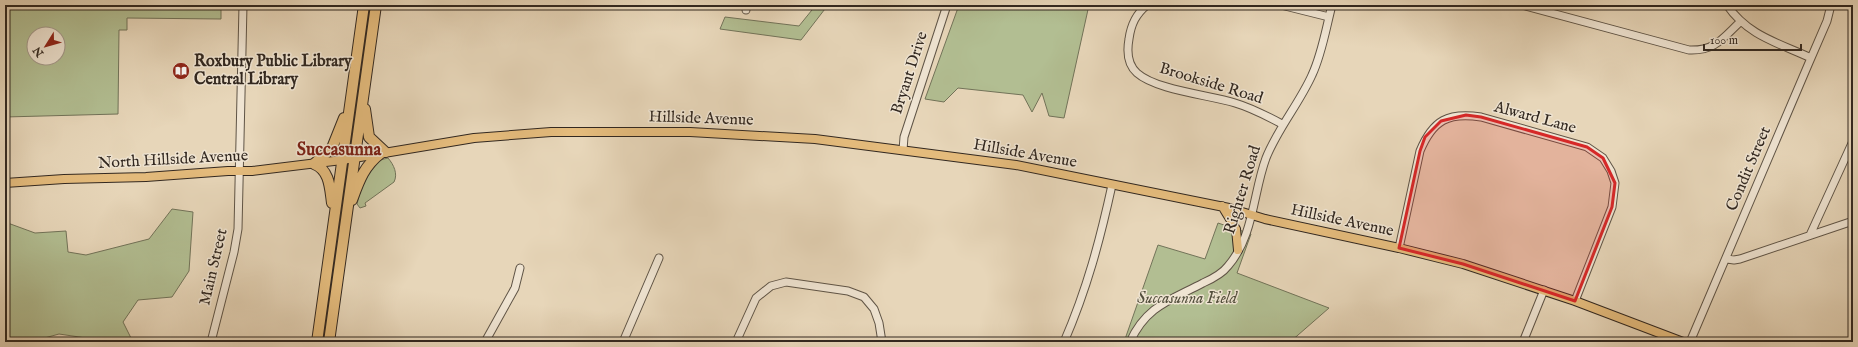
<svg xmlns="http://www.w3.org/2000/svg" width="1858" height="347" font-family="'IM FELL English',serif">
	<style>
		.green { fill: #b2be92; stroke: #727359; fill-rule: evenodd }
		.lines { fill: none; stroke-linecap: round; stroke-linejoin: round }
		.minor-casing { stroke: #5f5446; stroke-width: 9 }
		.major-casing { stroke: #322820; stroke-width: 10 }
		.highway-casing { stroke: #322820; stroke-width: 12 }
		.minor { stroke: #efe4d2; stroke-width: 7 }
		.major { stroke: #e4bb7c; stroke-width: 8 }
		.highway { stroke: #e4bb7c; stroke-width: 10 }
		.marked { fill: #d62828; fill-opacity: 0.2; stroke: #d62828; stroke-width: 3; stroke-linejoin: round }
		.labels { text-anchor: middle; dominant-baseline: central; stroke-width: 3; stroke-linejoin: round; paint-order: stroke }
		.poi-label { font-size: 16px; font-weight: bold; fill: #322820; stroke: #efe4d2; text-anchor: start }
		.street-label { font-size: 16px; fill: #322820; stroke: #efe4d2 }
		.park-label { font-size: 16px; font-style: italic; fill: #524e3c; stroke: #efe4d2 }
		.quarter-label { font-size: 18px; font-weight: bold; fill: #7a1f14; stroke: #efe4d2 }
	</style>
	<rect width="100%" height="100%" fill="#e7d6b9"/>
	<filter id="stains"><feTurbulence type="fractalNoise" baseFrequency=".005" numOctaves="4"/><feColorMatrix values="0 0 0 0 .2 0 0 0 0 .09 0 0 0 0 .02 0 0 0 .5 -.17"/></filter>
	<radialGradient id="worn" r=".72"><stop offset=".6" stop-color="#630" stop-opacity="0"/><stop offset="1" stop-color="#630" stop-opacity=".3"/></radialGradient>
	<path class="green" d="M 5,5 L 188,5 L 221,7 L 221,19 L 127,18 L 127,30 L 119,30 L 118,114 L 5,117 ZM 34,34 L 58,34 L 58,58 L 34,58 Z
		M 367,5 L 372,5 L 365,56 L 363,41 Z
		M 816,5 L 828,5 L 801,40 L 720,29 L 725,17 L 799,26 Z
		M 959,5 L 1089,5 L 1064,118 L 1049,116 L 1042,93 L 1032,112 L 1023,95 L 958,88 L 944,102 L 925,99 Z
		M 388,158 C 394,165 398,174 394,182 L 365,203 L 366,206 L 360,208 L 357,204 L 364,177 L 380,160 Z
		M 172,209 L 193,212 L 189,271 L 172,297 L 138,300 L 123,322 L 133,342 L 92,342 L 86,338 L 59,334 L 30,342 L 5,342 L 5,222 L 35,233 L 66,231 L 68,252 L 86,255 L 149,239 Z
		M 1218,223 L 1251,234 L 1237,273 L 1329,308 L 1290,342 L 1124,342 L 1158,245 L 1205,259 Z"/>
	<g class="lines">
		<defs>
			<path id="minor" d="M 1147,5 C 1136,14 1131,24 1129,39 C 1127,50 1127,64 1137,73 C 1156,90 1209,95 1235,103 C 1252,108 1267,116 1282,124
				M 1281,5 L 1329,17
				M 1522,5 L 1689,50 C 1715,51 1722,39 1740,22
				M 1727,5 C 1748,36 1779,43 1811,58
				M 746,10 L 746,5
				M 903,150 L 904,137 L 947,5
				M 1810,235 L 1853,141
				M 1399,248 L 1420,151 C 1433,120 1448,112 1481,117 L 1587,147 L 1603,158 L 1611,171 L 1615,183 L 1612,207 L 1575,301
				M 1727,259 L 1734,260 L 1740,259 L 1853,221
				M 211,342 L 234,252 L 238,229 L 243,5
				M 485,342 L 515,288 L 520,268
				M 623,342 L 659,258
				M 736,342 L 756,298 L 771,286 L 786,282 L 848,291 L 864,297 L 874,309 L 879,323 L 882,342
				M 1064,342 C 1087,289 1100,240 1112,185
				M 1130,342 C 1146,306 1171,300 1203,283 C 1212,279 1222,274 1228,266 C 1254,236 1253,193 1266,158 C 1278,128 1299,104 1312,75 C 1322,54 1326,28 1332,5
				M 1523,342 L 1544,290
				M 1690,342 L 1808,65 L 1827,21 L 1831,5"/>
			<path id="major" d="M 5,183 L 64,179 L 146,177 L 228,171 L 252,171 L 342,160 L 474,138 L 551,132 L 690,132 L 815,139 L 1016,165 L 1229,208 L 1265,219 L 1399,248 L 1463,264 L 1575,301 L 1683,342
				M 1222,206 L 1236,229 L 1238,250"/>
			<path id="highway" d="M 365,109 L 369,137 L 385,152
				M 352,200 C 359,181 364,166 381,153
				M 332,203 C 330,189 330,170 314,164 L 332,148 L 344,118
				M 317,342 L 364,5
				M 329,342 L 376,5"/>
		</defs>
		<use href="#minor" class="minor-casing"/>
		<use href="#major" class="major-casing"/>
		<use href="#highway" class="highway-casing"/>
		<use href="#minor" class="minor"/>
		<use href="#major" class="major"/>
		<use href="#highway" class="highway"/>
	</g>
	<path class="marked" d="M 1466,115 L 1481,117 L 1587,147 L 1603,158 L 1615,183 L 1612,207 L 1575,301 L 1463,264 L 1399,248 L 1420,151 L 1425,137 L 1441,121 Z"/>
	<defs>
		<symbol id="library-disc" viewBox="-11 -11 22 22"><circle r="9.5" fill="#8f2418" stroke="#efe4d2"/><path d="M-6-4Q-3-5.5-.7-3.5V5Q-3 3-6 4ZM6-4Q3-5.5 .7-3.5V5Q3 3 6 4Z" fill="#fff"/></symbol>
	</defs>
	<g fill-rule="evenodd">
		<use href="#library-disc" x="171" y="61" width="20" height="20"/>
	</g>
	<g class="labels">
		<g class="poi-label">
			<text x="194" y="62">Roxbury Public Library<tspan x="194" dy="18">Central Library</tspan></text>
		</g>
		<g class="street-label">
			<text transform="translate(910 73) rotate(-72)">Bryant Drive</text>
			<text transform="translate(1211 84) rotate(17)">Brookside Road</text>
			<text transform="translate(1535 118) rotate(15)">Alward Lane</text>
			<text transform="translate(701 119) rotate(2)">Hillside Avenue</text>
			<text transform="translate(1025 154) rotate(10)">Hillside Avenue</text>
			<text transform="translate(173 160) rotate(-3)">North Hillside Avenue</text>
			<text transform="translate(1749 169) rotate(-67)">Condit Street</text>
			<text transform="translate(1243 190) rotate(-73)">Righter Road</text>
			<text transform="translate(1342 221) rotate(12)">Hillside Avenue</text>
			<text transform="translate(214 267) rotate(-77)">Main Street</text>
		</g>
		<g class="park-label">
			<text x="1187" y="299">Succasunna Field</text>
		</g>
		<g class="quarter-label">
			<text x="339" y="150">Succasunna</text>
		</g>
	</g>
	<rect width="1858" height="347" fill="none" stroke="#e7d6b9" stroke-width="20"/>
	<rect x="6" y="6" width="1846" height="335" fill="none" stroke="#322820" stroke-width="2"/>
	<rect x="10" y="10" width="1838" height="327" fill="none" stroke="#322820"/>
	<g transform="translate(46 46) rotate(233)"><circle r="19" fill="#efe4d2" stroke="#a3998b"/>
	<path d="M0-3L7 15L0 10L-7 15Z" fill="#8f2418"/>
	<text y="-6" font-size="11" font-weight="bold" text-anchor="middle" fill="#322820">N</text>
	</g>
	<path d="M1704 44v6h97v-6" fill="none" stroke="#322820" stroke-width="2"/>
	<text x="1710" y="44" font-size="12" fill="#322820" stroke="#efe4d2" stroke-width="3" paint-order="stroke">100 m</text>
	<rect width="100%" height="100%" filter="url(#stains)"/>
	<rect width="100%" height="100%" fill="url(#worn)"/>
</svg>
